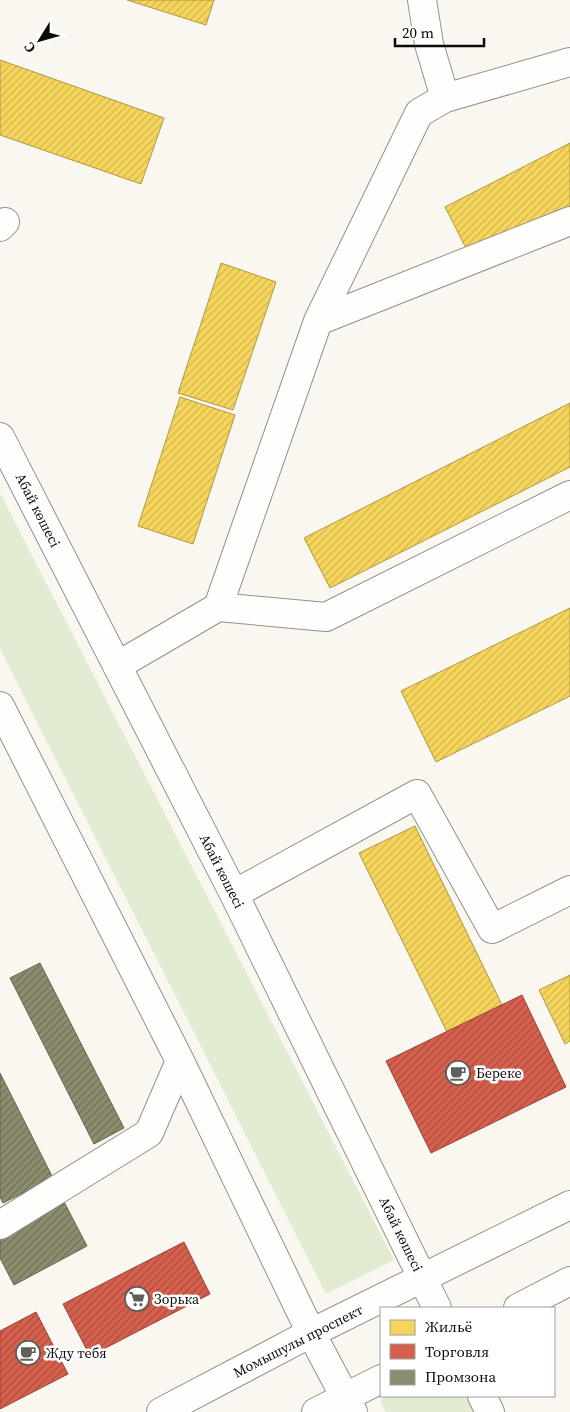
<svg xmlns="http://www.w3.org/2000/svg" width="570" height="1412" font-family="'Source Serif 4',serif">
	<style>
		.grass { fill: #e2ecd2 }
		.homes { fill: url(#homes-hatch); stroke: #b09844 }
		.shops { fill: url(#shops-hatch); stroke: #994639 }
		.industry { fill: url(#industry-hatch); stroke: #656550 }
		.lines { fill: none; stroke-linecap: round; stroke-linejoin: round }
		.minor-casing { stroke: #92918e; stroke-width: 30 }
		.minor { stroke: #fefefd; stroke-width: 28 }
		.labels { text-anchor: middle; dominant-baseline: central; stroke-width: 5; stroke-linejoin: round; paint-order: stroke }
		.street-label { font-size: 14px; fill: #0b0b0b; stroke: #fff }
		.poi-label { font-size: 14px; fill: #0b0b0b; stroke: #fff; text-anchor: start }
	</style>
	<defs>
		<pattern id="homes-hatch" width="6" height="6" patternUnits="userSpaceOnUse" patternTransform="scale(1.25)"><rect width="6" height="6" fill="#f6d55c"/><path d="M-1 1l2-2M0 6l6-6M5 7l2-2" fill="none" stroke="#d2b64f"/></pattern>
		<pattern id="shops-hatch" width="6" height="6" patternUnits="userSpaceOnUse" patternTransform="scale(1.25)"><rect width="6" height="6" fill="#d6604d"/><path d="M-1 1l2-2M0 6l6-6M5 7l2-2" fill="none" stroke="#ac4d3e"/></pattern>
		<pattern id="industry-hatch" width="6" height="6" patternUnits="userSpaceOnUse" patternTransform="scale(1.25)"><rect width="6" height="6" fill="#8c8c6e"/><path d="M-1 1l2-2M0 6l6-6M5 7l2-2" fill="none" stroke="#717159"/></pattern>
	</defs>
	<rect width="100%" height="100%" fill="#f9f7f0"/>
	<path class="grass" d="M 0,493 L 394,1260 L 326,1294 L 0,649 Z
		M 387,1396 L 467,1396 L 475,1412 L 386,1412 L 380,1400 Z"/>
	<path class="homes" d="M 127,0 L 214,0 L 206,25 Z
		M 0,60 L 164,118 L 141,184 L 0,135 Z
		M 570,143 L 570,207 L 471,258 L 445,207 Z
		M 221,263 L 276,282 L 233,410 L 178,393 Z
		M 180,397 L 235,415 L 193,544 L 138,526 Z
		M 570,403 L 570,467 L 330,588 L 304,538 Z
		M 570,608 L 570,696 L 436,762 L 401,691 Z
		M 415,826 L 502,1005 L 447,1032 L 359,853 Z
		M 570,975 L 570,1041 L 565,1044 L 539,990 Z"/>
	<path class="shops" d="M 522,995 L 566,1087 L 431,1153 L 386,1061 Z
		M 184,1242 L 210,1294 L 90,1356 L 63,1304 Z
		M 36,1312 L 68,1374 L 0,1409 L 0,1331 Z"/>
	<path class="industry" d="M 40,963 L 124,1128 L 94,1144 L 10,978 Z
		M 0,1073 L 53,1178 L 3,1203 L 0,1197 Z
		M 62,1198 L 87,1246 L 14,1285 L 0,1258 L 0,1232 Z"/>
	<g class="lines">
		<defs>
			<path id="minor" d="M 422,0 L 429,44 L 445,98
				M 0,227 L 5,222
				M 318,321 L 570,221
				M 0,437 L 234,894 L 437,1308
				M 218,607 L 326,617 L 570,495
				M 117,666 L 218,607 L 318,321 L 419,113 L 445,98 L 570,62
				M 0,706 L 180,1061 L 311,1333 L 353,1412
				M 234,894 L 417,794 L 492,929 L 570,890
				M 0,1225 L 149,1133 L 180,1061
				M 518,1308 L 570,1281
				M 482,1396 L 490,1412
				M 161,1412 L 311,1333 L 570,1205
				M 316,1412 L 381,1379"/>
		</defs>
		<use href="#minor" class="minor-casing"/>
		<use href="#minor" class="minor"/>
	</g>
	<defs>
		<symbol id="cafe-ring" viewBox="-11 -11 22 22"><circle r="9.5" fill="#fff" stroke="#5e5e5b" stroke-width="1.5"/><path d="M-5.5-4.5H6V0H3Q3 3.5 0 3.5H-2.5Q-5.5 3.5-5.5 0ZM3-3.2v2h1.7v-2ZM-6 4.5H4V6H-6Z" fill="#5e5e5b"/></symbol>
		<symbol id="supermarket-ring" viewBox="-11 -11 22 22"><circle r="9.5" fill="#fff" stroke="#5e5e5b" stroke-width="1.5"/><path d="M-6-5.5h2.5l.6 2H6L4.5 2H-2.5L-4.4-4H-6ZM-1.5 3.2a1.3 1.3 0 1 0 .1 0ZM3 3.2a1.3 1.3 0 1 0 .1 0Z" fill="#5e5e5b"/></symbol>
	</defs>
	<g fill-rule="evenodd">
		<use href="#cafe-ring" x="444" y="1059" width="28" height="28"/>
		<use href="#supermarket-ring" x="123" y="1285" width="28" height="28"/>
		<use href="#cafe-ring" x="14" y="1339" width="28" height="28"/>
	</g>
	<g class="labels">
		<g class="street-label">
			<text transform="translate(38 510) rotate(63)">Абай көшесі</text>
			<text transform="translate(222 871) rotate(63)">Абай көшесі</text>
			<text transform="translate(401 1234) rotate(64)">Абай көшесі</text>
			<text transform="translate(298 1341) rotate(-27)">Момышулы проспект</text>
		</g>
		<g class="poi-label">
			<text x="476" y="1073">Береке</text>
			<text x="154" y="1299">Зорька</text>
			<text x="46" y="1353">Жду тебя</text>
		</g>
	</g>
	<rect x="380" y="1307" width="175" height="90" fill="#ffffff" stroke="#9d9d9d"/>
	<rect x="390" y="1320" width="25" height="15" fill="#f6d55c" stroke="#9d9d9d"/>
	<text x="425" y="1332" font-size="15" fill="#0b0b0b">Жильё</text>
	<rect x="390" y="1344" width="25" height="15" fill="#d6604d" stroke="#9d9d9d"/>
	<text x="425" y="1357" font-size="15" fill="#0b0b0b">Торговля</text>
	<rect x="390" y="1370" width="25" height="15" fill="#8c8c6e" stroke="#9d9d9d"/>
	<text x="425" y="1382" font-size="15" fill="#0b0b0b">Промзона</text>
	<g transform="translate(40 40) rotate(233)" stroke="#ffffff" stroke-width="4" paint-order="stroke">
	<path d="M0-4L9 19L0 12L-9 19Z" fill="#0b0b0b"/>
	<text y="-8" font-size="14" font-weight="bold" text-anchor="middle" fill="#0b0b0b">С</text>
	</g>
	<path d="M395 38v8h89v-8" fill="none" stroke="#0b0b0b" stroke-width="2.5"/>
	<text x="402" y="38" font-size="15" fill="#0b0b0b" stroke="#ffffff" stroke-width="4" paint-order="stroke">20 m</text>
</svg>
